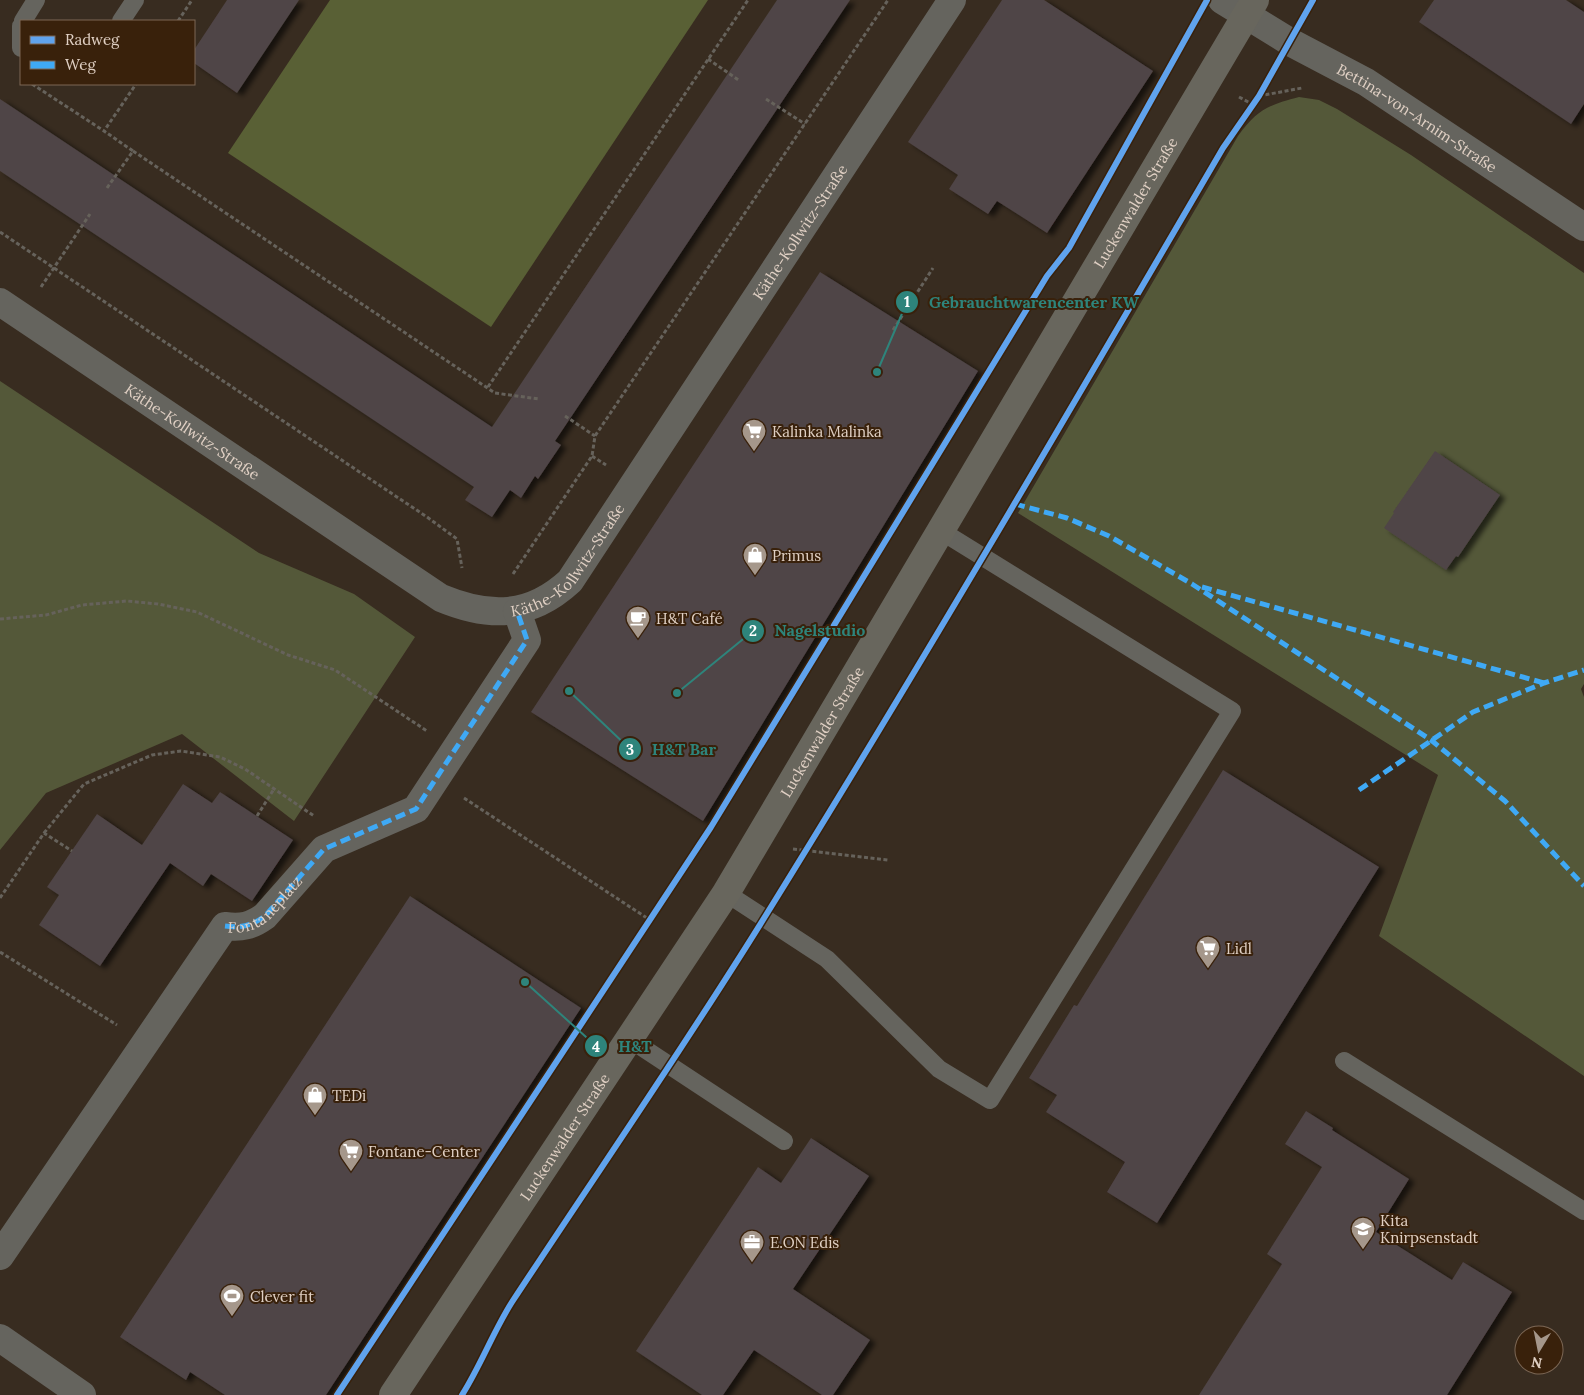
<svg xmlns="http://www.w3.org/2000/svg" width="1584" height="1395" font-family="Lora,serif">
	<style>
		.green { fill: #545839 }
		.forest { fill: #596035 }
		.building { fill: #4f4446; filter: url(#shadow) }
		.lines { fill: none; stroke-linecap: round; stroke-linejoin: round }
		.path { stroke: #66625b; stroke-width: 3; stroke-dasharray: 4 2.5; stroke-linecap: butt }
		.lane { stroke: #65645e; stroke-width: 18 }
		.street { stroke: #65645e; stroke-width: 28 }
		.secondary { stroke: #68665d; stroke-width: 28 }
		.quiet { stroke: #3fa9f5; stroke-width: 5; stroke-dasharray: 10 5; stroke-linecap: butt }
		.cycleway-casing { stroke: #39210b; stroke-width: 9 }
		.cycleway { stroke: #60a3ed; stroke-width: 6 }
		.labels { text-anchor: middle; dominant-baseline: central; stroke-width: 4; stroke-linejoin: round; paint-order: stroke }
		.street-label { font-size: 15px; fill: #e0d0c4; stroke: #39210b }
		.poi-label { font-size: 15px; fill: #e0d0c4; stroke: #39210b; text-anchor: start }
		.leader { fill: none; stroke: #2e847b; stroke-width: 2 }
		.callout-dot { fill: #2e847b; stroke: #39210b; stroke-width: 2 }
		.mark-label { font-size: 15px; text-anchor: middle; font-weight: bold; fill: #fff }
		.callout-label { font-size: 16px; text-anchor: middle; font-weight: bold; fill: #2e847b; stroke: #39210b; stroke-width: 4; stroke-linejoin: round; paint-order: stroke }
	</style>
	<defs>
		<filter id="shadow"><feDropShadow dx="5.5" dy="3" stdDeviation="2.5" flood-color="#0009"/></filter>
	</defs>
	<rect width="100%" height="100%" fill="#382c20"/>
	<path class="green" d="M 1299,97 L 1319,100 L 1337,109 L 1411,155 L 1584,273 L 1584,684 L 1581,689 L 1584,697 L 1584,1076 L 1379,936 L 1438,775 L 1018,513 L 1238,136 C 1257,110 1268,105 1299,97 Z
		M 0,381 L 259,553 L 354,594 L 415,637 L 294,821 L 182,734 L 46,793 L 0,850 Z"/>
	<path class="forest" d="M 330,0 L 708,0 L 491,327 L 228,153 Z"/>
	<path class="building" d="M 227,0 L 299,0 L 237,93 L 194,63 L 194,50 Z
		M 777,0 L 850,0 L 555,441 L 561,445 L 538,479 L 535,476 L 521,498 L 510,490 L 492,517 L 465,500 L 474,487 L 0,171 L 0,99 L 492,427 Z
		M 1002,0 L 1044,0 L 1153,71 L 1047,233 L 997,201 L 988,214 L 949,189 L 958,175 L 908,142 Z
		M 1434,0 L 1566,0 L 1584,12 L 1584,104 L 1571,124 L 1419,22 Z
		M 820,272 L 978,371 L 703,821 L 531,712 Z
		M 1435,451 L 1500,495 L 1458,557 L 1456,556 L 1446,570 L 1384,528 L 1394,513 L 1393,512 Z
		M 1223,770 L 1379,867 L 1157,1223 L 1107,1192 L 1125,1162 L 1046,1112 L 1057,1095 L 1029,1078 L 1074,1005 L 1077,1006 Z
		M 183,784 L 212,803 L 220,792 L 293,840 L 252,901 L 211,874 L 203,886 L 170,863 L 100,966 L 39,925 L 59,895 L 47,887 L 97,814 L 142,845 Z
		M 410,896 L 581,1008 L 326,1395 L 225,1395 L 190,1372 L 186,1380 L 120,1337 Z
		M 1306,1111 L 1333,1128 L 1332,1130 L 1409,1179 L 1376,1232 L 1452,1280 L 1463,1262 L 1512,1292 L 1447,1395 L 1199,1395 L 1282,1264 L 1267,1254 L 1322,1167 L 1285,1144 Z
		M 811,1138 L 869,1176 L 793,1289 L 870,1340 L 833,1395 L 822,1395 L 754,1350 L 723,1395 L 702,1395 L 636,1351 L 758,1167 L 781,1183 Z"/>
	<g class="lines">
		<path class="path" d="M 178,21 L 192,0
			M 708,59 L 740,81
			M 32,84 L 104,131
			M 1259,96 L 1302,88
			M 1239,97 L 1252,104
			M 766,99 L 805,124
			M 133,151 L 495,393 L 539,399
			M 107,188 L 133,151 L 104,131 L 136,84
			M 0,232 L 427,517 L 457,539 L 462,568
			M 41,287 L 90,214
			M 893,330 L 933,268
			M 488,387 L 748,0
			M 565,416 L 595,436
			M 592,456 L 606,465
			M 513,574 L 592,456 L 595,436 L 888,0
			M 0,619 L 46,615 L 82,605 L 127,601 L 158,604 L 197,612 L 288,655 L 335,670 L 427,731
			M 464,798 L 650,920
			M 257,816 L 274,789
			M 44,833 L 84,784 L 152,755 L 181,751 L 220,757 L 245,769 L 314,816
			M 793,849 L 888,860
			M 0,898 L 44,833 L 72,851
			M 0,952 L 117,1025"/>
		<path class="lane" d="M 23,21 L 36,0
			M 121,21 L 135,0
			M 21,26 L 21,48
			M 726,893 L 827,959 L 939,1069 L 990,1100 L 1232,711 L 941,531
			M 631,1040 L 784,1141
			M 1344,1061 L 1584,1211"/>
		<g class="street">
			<path id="s1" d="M 1222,0 L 1290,42 L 1366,82 L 1584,227"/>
			<path id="s2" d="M 0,302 L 441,598 C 489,618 530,618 570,581 L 952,0"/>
			<path d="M 0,1256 L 225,926 C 242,928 251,926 265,916 L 324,849 L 416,809 L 527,640 L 517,611"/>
			<path d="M 0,1338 L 82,1395"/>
		</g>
		<path class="secondary" id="s3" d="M 393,1395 L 726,893 L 1255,0"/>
		<g class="quiet">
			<path d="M 1015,504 L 1067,518 L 1109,536 L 1192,584 L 1431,740 L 1505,801 L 1584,886"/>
			<path d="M 1202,587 L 1544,683"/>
			<path d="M 1359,790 L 1473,712 L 1544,683 L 1584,670"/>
			<path id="s4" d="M 225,926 C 242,928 251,926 265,916 L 324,849 L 416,809 L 527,640 L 517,611"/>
		</g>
		<defs>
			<path id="cycleway" d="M 337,1395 L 711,827 L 1047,276 L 1069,248 L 1207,0
				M 462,1395 C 481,1365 493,1332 512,1302 C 597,1173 685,1046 766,915 C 923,662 1073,405 1223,148 L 1259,96 L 1313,0"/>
		</defs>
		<use href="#cycleway" class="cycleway-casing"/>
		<use href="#cycleway" class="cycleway"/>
	</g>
	<defs>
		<symbol id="supermarket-pin" viewBox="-11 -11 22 30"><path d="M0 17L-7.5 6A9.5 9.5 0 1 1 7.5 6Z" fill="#a5978b" stroke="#39210b"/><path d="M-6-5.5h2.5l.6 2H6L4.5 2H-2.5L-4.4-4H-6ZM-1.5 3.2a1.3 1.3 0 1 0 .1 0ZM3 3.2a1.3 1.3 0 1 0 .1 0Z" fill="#fff"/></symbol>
		<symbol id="shop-pin" viewBox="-11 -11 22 30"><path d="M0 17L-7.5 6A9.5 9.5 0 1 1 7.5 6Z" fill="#a5978b" stroke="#39210b"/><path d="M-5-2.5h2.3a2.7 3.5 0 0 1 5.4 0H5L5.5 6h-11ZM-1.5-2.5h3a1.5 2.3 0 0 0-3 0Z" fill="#fff"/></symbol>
		<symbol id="cafe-pin" viewBox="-11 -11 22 30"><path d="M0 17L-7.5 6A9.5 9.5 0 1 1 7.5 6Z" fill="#a5978b" stroke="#39210b"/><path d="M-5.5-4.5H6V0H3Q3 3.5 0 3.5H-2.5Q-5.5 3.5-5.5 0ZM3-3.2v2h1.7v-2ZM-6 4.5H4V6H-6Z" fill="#fff"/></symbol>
		<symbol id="school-pin" viewBox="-11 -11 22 30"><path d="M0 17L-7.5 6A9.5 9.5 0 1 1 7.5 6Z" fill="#a5978b" stroke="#39210b"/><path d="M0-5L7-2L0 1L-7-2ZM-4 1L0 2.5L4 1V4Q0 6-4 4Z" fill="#fff"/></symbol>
		<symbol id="office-pin" viewBox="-11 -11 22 30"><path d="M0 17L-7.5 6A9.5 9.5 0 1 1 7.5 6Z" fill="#a5978b" stroke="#39210b"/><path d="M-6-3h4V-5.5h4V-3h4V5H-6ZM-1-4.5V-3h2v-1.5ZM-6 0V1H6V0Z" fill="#fff"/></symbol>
		<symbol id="stadium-pin" viewBox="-11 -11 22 30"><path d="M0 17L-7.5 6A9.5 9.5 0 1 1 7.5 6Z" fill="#a5978b" stroke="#39210b"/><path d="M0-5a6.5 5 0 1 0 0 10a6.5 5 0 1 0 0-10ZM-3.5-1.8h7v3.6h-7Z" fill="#fff"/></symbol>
	</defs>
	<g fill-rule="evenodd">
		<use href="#supermarket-pin" x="740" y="417" width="28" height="38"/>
		<use href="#shop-pin" x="741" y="541" width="28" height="38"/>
		<use href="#cafe-pin" x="624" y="604" width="28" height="38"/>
		<use href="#supermarket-pin" x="1194" y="934" width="28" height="38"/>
		<use href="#shop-pin" x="301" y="1081" width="28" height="38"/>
		<use href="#supermarket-pin" x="337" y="1137" width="28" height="38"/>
		<use href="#school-pin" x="1349" y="1215" width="28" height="38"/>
		<use href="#office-pin" x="738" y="1228" width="28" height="38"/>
		<use href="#stadium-pin" x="218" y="1282" width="28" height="38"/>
	</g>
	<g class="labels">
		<g class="street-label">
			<text stroke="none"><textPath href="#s1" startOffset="228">Bettina-von-Arnim-Straße</textPath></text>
			<text stroke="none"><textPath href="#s3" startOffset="1405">Luckenwalder Straße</textPath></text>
			<text stroke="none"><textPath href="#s2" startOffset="1088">Käthe-Kollwitz-Straße</textPath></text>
			<text stroke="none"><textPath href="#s2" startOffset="232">Käthe-Kollwitz-Straße</textPath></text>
			<text stroke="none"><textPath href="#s2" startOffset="682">Käthe-Kollwitz-Straße</textPath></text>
			<text stroke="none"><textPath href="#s3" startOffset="790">Luckenwalder Straße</textPath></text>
			<text stroke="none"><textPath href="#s4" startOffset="48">Fontaneplatz</textPath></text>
			<text stroke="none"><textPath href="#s3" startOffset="310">Luckenwalder Straße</textPath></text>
		</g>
		<g class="poi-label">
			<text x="772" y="431">Kalinka Malinka</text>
			<text x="772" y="555">Primus</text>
			<text x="656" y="618">H&amp;T Café</text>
			<text x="1226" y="948">Lidl</text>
			<text x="332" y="1095">TEDi</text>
			<text x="368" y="1151">Fontane-Center</text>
			<text x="1380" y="1220">Kita<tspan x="1380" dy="17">Knirpsenstadt</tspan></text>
			<text x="770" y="1242">E.ON Edis</text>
			<text x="250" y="1296">Clever fit</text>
		</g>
	</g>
	<path class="leader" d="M877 372L907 302M677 693L753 631M569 691L630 749M525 982L596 1046"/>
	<g class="callout-dot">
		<circle cx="877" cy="372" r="5"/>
		<circle cx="677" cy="693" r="5"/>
		<circle cx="569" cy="691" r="5"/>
		<circle cx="525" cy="982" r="5"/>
		<circle cx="907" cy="302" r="12"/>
		<circle cx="753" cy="631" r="12"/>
		<circle cx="630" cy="749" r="12"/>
		<circle cx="596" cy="1046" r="12"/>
	</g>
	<g class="mark-label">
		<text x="907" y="307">1</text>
		<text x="753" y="636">2</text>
		<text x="630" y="755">3</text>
		<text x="596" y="1052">4</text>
	</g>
	<g class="callout-label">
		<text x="1034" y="308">Gebrauchtwarencenter KW</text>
		<text x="820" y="636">Nagelstudio</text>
		<text x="684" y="755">H&amp;T Bar</text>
		<text x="635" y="1052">H&amp;T</text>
	</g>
	<rect x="20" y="20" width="175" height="65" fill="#39210b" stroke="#7c6755"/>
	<rect x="30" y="36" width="25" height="8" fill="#60a3ed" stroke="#7c6755"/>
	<text x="65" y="45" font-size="15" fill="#e0d0c4">Radweg</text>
	<rect x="30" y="61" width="25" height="8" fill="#3fa9f5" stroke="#7c6755"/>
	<text x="65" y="70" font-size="15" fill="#e0d0c4">Weg</text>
	<g transform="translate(1539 1350) rotate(190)"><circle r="24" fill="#39210b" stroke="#7c6755"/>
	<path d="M0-4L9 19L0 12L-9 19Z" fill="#a5978b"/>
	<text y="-8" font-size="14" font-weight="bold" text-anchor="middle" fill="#e0d0c4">N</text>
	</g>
</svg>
